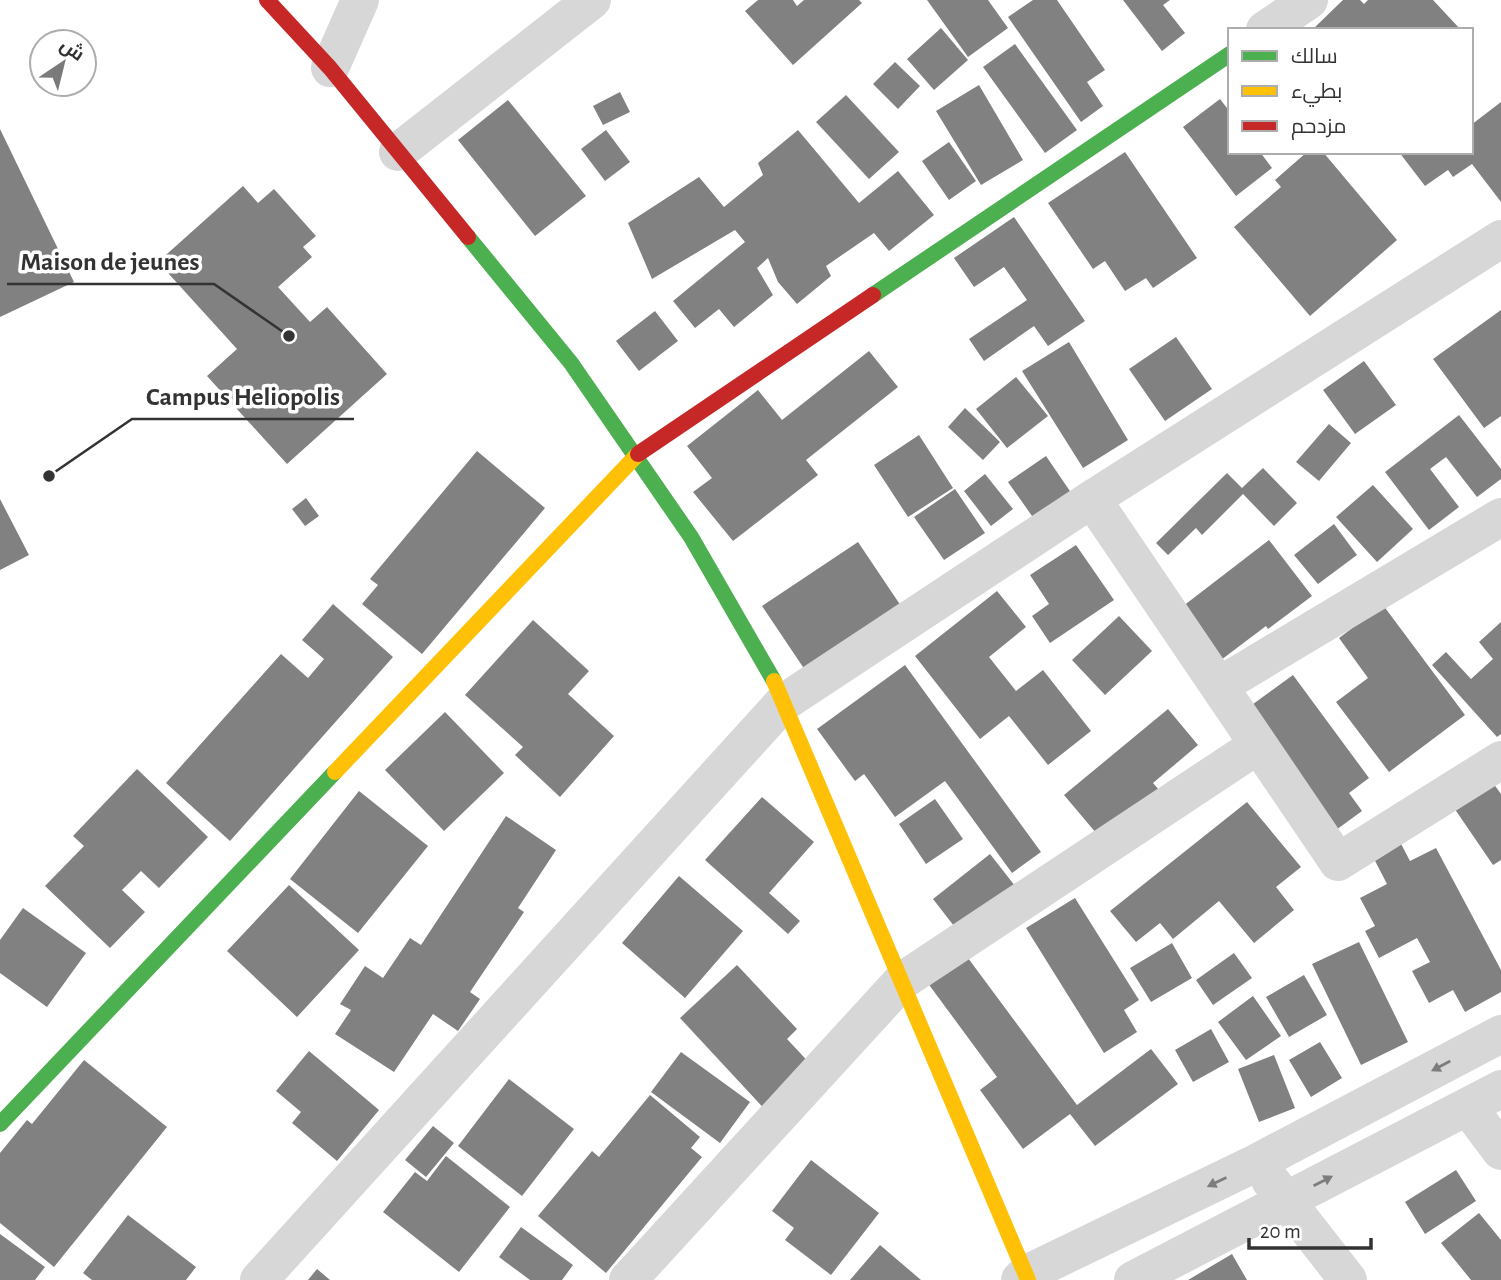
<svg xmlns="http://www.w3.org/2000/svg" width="1501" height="1280" font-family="'Alegreya Sans',Cairo,sans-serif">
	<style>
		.building { fill: #818181 }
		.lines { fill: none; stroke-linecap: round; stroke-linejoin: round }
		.street { stroke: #d7d7d7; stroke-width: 38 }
		.fast { stroke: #4caf50; stroke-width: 16 }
		.slow { stroke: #ffc107; stroke-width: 16 }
		.jam { stroke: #c62828; stroke-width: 16 }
		.oneway { fill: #7d7d7d }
		.leader { fill: none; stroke: #333; stroke-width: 2.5 }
		.callout-dot { fill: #333; stroke: #fff; stroke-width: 2.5 }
		.callout-label { font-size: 26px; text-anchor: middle; font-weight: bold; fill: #333; stroke: #fff; stroke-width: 7; stroke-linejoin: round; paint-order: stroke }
	</style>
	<rect width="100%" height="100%" fill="#fff"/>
	<path class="building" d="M 758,0 L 793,0 L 797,6 L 804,0 L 859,0 L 862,3 L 793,65 L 745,11 Z
		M 927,0 L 988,0 L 1008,28 L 968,57 Z
		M 1033,0 L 1057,0 L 1105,70 L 1087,82 L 1103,106 L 1081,122 L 1008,17 Z
		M 1123,0 L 1170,0 L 1163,5 L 1185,33 L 1162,51 Z
		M 1343,0 L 1360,0 L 1364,4 L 1368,0 L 1433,0 L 1461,30 L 1312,30 Z
		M 941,28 L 968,60 L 934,90 L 907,59 Z
		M 1015,44 L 1077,130 L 1045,153 L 983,67 Z
		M 895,62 L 920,86 L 898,109 L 873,84 Z
		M 979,85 L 1023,160 L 981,185 L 936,111 Z
		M 620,92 L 630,112 L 603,125 L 593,106 Z
		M 846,95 L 899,152 L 869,179 L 816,122 Z
		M 1220,99 L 1230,112 L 1230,152 L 1260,152 L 1272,168 L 1236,196 L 1183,127 Z
		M 508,100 L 586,196 L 535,236 L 458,140 Z
		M 1501,102 L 1501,202 L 1472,164 L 1453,177 L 1448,170 L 1425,186 L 1399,152 L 1471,152 L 1471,125 Z
		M 0,129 L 74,282 L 0,317 Z
		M 606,130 L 630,162 L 605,181 L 581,149 Z
		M 798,130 L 859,203 L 898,171 L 934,215 L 889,251 L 874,233 L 826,266 L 831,276 L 797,304 L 778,282 L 768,258 L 757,268 L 773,295 L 734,327 L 719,309 L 695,328 L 673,301 L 745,242 L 735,230 L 652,279 L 628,223 L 699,177 L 724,207 L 763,175 L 758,163 Z
		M 949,142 L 976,181 L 949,200 L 922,161 Z
		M 1125,152 L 1197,258 L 1153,288 L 1146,278 L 1125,291 L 1105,261 L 1093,269 L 1048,203 Z
		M 1307,152 L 1323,152 L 1397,240 L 1310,316 L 1234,227 L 1281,187 L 1275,180 Z
		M 243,186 L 258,203 L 274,189 L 316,236 L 303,247 L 312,257 L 278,287 L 310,322 L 327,307 L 387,374 L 287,464 L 207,376 L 237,349 L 158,262 Z
		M 1014,217 L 1085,321 L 1048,346 L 1034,326 L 984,361 L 969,339 L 1027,300 L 1004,267 L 974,287 L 954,258 Z
		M 1501,310 L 1501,416 L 1484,428 L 1433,359 Z
		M 655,311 L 678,341 L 639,371 L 616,341 Z
		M 1176,337 L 1212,389 L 1165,421 L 1129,369 Z
		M 1069,342 L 1128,440 L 1083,468 L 1022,371 Z
		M 869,351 L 898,387 L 806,460 L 818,475 L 733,541 L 693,492 L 712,478 L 687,446 L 758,390 L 782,420 Z
		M 1364,361 L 1396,405 L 1355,434 L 1323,390 Z
		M 1016,377 L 1048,416 L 1007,448 L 976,409 Z
		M 965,408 L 1000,442 L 983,460 L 948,427 Z
		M 1459,415 L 1501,469 L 1501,479 L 1477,497 L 1446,457 L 1430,469 L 1459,507 L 1429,530 L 1385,472 Z
		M 1329,424 L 1351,443 L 1319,481 L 1296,462 Z
		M 919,435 L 953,488 L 908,517 L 874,465 Z
		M 477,451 L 545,508 L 422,654 L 362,604 L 378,585 L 370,579 Z
		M 1046,456 L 1074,497 L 1037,523 L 1008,482 Z
		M 1263,468 L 1297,503 L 1274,526 L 1243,494 L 1202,535 L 1196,528 L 1168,555 L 1156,543 L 1227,473 L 1242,488 Z
		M 985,474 L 1013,509 L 991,526 L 964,491 Z
		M 1373,485 L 1413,529 L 1377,562 L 1336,517 Z
		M 955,489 L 985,533 L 944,560 L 914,517 Z
		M 306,498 L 319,516 L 305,526 L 292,509 Z
		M 0,499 L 29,555 L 0,570 Z
		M 1334,524 L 1357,555 L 1318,584 L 1294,555 Z
		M 1269,540 L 1312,596 L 1268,629 L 1266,626 L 1205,672 L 1165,620 Z
		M 858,542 L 901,606 L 805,670 L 762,606 Z
		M 1076,545 L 1114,600 L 1050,643 L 1032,616 L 1049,604 L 1030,575 Z
		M 997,591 L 1026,627 L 989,657 L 1016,691 L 1043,670 L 1091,731 L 1048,765 L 1009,716 L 980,739 L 915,656 Z
		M 333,604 L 393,657 L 230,841 L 166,783 L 281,654 L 308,678 L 324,659 L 302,640 Z
		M 1383,605 L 1465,715 L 1389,772 L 1336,702 L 1368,678 L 1339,638 Z
		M 1119,616 L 1152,651 L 1105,695 L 1072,660 Z
		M 533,620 L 589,671 L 568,694 L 614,736 L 560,797 L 515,755 L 523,747 L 465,695 Z
		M 1501,622 L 1501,734 L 1497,737 L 1432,665 L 1446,652 L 1471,679 L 1493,659 L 1479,642 Z
		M 905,665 L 1041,852 L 1012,873 L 945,781 L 895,817 L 864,774 L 855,781 L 817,729 Z
		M 1293,675 L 1369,778 L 1349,793 L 1362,811 L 1336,830 L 1249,707 Z
		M 1168,709 L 1198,745 L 1153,783 L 1160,791 L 1102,840 L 1064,795 Z
		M 445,712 L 504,773 L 444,831 L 385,770 Z
		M 137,769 L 208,837 L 159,888 L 141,871 L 122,890 L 145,912 L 110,948 L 45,886 L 84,846 L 73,836 Z
		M 1488,776 L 1501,794 L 1501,860 L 1493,865 L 1450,802 Z
		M 359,791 L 428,846 L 358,933 L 290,879 Z
		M 762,797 L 814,842 L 769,893 L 800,921 L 788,934 L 705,860 Z
		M 935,799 L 963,839 L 926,864 L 899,824 Z
		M 1247,802 L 1301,867 L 1276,887 L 1294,910 L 1254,943 L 1219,901 L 1173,939 L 1160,923 L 1136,942 L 1110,911 Z
		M 506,816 L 556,850 L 518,908 L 524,912 L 470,992 L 480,999 L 458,1031 L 433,1014 L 394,1072 L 335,1034 L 351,1010 L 340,1004 L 365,966 L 383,978 L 410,938 L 421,945 Z
		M 1399,840 L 1410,861 L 1436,848 L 1501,970 L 1501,992 L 1465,1012 L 1453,990 L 1429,1003 L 1412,971 L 1430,962 L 1417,938 L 1379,958 L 1365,931 L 1375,926 L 1360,898 L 1387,884 L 1372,855 Z
		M 990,854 L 1019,891 L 961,935 L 933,899 Z
		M 679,876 L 743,931 L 685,998 L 622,943 Z
		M 289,885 L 359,950 L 297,1017 L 227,951 Z
		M 1075,898 L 1139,1000 L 1124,1010 L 1137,1032 L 1104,1053 L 1026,928 Z
		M 23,908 L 86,953 L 47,1007 L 0,973 L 0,940 Z
		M 1359,942 L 1408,1042 L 1361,1065 L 1312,964 Z
		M 1172,943 L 1192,978 L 1151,1002 L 1130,968 Z
		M 1234,953 L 1252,978 L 1213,1005 L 1196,980 Z
		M 965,954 L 1077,1105 L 1151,1049 L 1178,1084 L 1095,1146 L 1070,1114 L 1023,1149 L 980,1090 L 997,1077 L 927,982 Z
		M 737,965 L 797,1029 L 787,1039 L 816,1070 L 769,1114 L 680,1018 Z
		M 1304,975 L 1327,1015 L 1289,1037 L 1266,997 Z
		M 1253,996 L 1281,1036 L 1246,1060 L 1218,1022 Z
		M 1211,1029 L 1229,1062 L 1193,1082 L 1175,1050 Z
		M 1320,1042 L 1342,1078 L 1311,1097 L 1289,1060 Z
		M 309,1051 L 379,1110 L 337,1161 L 292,1123 L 301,1112 L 276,1091 Z
		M 681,1052 L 750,1102 L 720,1143 L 651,1092 Z
		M 1274,1055 L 1295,1108 L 1259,1122 L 1238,1069 Z
		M 84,1060 L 167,1127 L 54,1267 L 0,1223 L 0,1153 L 27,1120 L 32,1124 Z
		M 509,1079 L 574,1129 L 522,1196 L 458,1146 Z
		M 650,1095 L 700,1137 L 691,1148 L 702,1157 L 606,1273 L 538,1216 L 592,1151 L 599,1157 Z
		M 433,1126 L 454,1143 L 426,1177 L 405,1160 Z
		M 446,1156 L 510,1207 L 459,1272 L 383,1212 L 415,1172 L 427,1181 Z
		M 811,1160 L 879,1213 L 831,1275 L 785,1240 L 794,1228 L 772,1211 Z
		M 1456,1170 L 1476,1201 L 1425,1234 L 1405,1202 Z
		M 1479,1213 L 1501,1240 L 1501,1280 L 1471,1280 L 1441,1243 Z
		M 128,1215 L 196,1267 L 186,1280 L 92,1280 L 83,1273 Z
		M 521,1227 L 573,1265 L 562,1280 L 530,1280 L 499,1257 Z
		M 0,1234 L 45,1267 L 35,1280 L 0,1280 Z
		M 880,1245 L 921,1280 L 850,1280 Z
		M 1232,1254 L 1247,1280 L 1188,1280 Z
		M 317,1269 L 330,1280 L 308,1280 Z"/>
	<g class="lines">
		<path class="street" d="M 1265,30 L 1309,0
			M 330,68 L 360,0
			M 398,152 L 592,0
			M 1092,499 L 1338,862 L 1501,760
			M 1219,686 L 1501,517
			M 1468,1107 L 1501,1151
			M 1270,1180 L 1348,1280
			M 259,1280 L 783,703 L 1092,499 L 1501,239
			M 628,1280 L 902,981 L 1258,745
			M 1020,1280 L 1026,1274 L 1256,1163 L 1501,1034
			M 1133,1280 L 1501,1089"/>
		<path class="fast" d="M 468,237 L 571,363 L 691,537 L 774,681
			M 873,295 L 1230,54
			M 0,1124 L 335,772"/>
		<path class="slow" d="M 774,681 L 1028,1280
			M 335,772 L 638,454"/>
		<path class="jam" d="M 267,0 L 330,68 L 468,237
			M 638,454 L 873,295"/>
	</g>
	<defs><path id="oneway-solid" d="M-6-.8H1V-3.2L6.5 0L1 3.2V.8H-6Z" transform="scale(1.75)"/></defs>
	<g class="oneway">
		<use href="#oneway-solid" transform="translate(1441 1066) rotate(152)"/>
		<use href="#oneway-solid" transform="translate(1323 1181) rotate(-27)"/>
		<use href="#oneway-solid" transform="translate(1217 1182) rotate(154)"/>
	</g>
	<path class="leader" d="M289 336L214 284H7M49 476L132 419H354"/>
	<g class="callout-dot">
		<circle cx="289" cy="336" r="7"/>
		<circle cx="49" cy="476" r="7"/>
	</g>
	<g class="callout-label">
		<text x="110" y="270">Maison de jeunes</text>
		<text x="243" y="405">Campus Heliopolis</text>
	</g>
	<rect x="1228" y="28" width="245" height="126" fill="#ffffff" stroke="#adadad" stroke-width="2"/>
	<rect x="1242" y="51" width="35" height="10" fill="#4caf50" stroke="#adadad" stroke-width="2"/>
	<text x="1291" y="63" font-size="21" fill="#333333">سالك</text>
	<rect x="1242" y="86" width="35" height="10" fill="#ffc107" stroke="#adadad" stroke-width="2"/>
	<text x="1291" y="98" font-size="21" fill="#333333">بطيء</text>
	<rect x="1242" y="121" width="35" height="10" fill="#c62828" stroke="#adadad" stroke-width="2"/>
	<text x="1291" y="133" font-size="21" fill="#333333">مزدحم</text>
	<g transform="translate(63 63) rotate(35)"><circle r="33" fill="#ffffff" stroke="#adadad" stroke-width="2"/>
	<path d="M0-5L12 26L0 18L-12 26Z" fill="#7a7a7a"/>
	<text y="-10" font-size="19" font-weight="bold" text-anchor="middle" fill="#333333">ش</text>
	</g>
	<path d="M1249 1238v10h122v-10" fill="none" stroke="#333333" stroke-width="3.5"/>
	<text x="1260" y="1238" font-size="21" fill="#333333" stroke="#ffffff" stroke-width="5" paint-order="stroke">20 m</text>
</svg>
